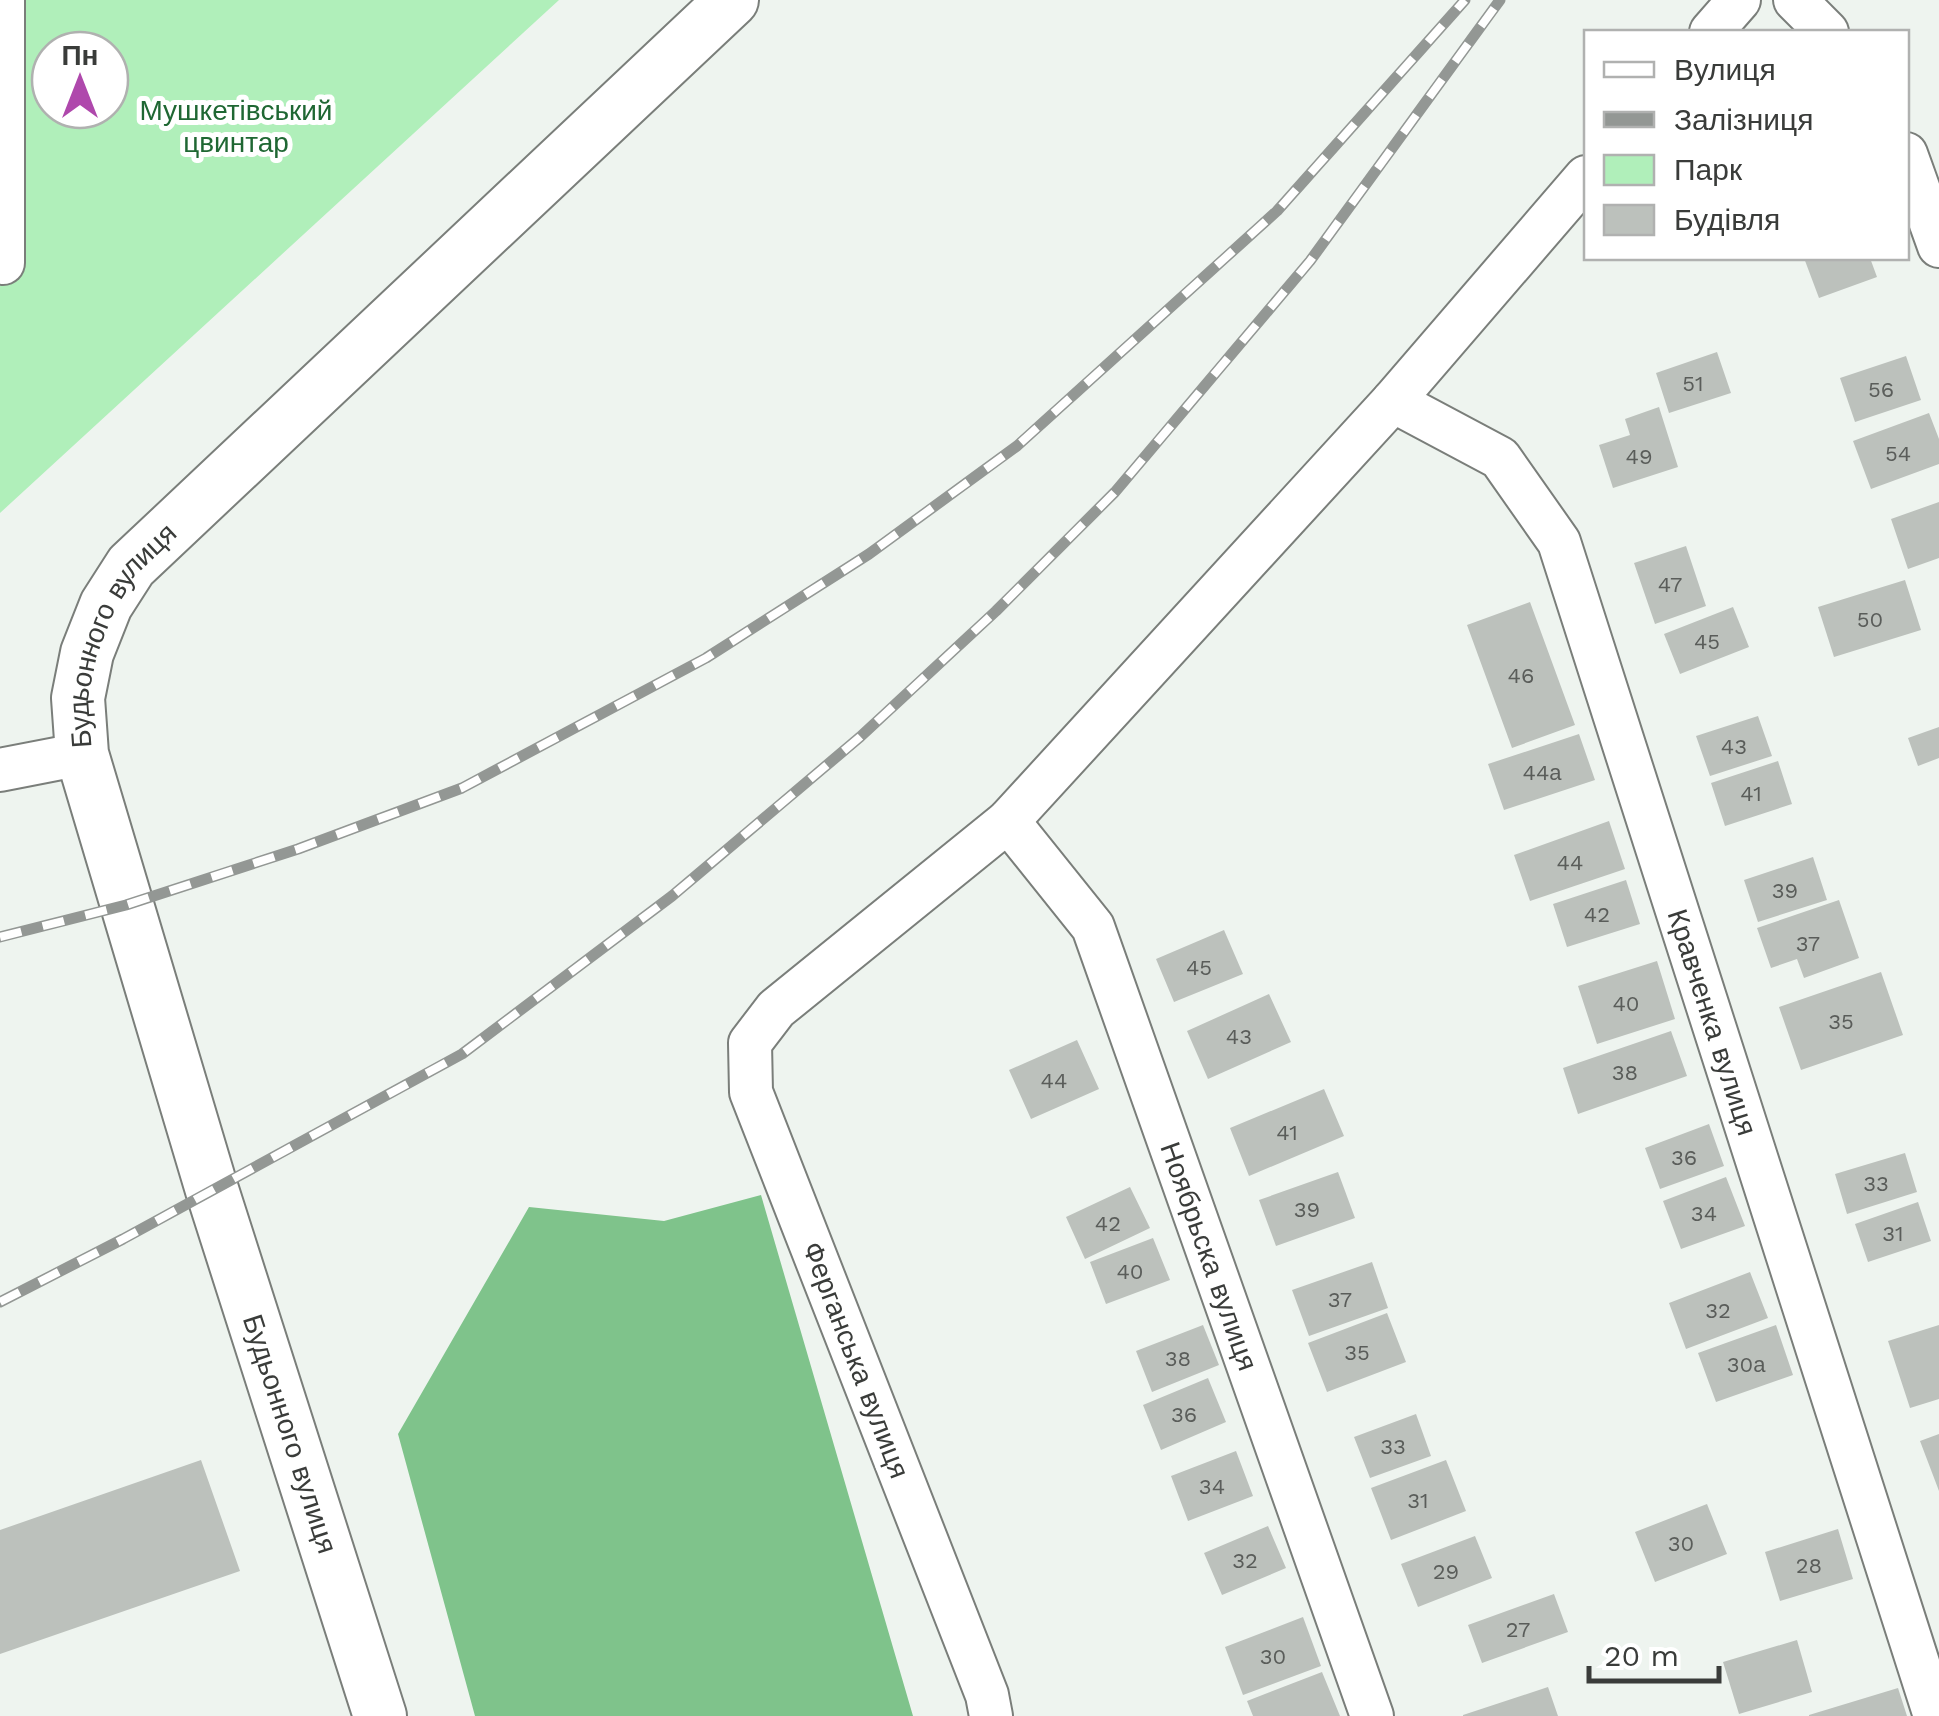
<svg xmlns="http://www.w3.org/2000/svg" width="1939" height="1716" font-family="'Work Sans',sans-serif">
	<style>
		.green { fill: #b0efba; fill-rule: evenodd }
		.forest { fill: #7fc38b }
		.building { fill: #bcc1bc }
		.lines { fill: none; stroke-linecap: round; stroke-linejoin: round }
		.minor-casing { stroke: #7a7e7a; stroke-width: 46 }
		.major-casing { stroke: #7a7e7a; stroke-width: 56 }
		.minor { stroke: #fff; stroke-width: 42 }
		.major { stroke: #fff; stroke-width: 52 }
		.rail-casing { stroke: #939794; stroke-width: 11 }
		.rail { stroke: #fff; stroke-width: 8; stroke-dasharray: 22; stroke-linecap: butt }
		.labels { text-anchor: middle; dominant-baseline: central; stroke-width: 10; stroke-linejoin: round; paint-order: stroke }
		.number-label { font-size: 22px; fill: #5a5d5a }
		.park-label { font-size: 28px; fill: #1f6733; stroke: #fff }
		.street-label { font-size: 28px; fill: #3a3c3a; stroke: #fff }
	</style>
	<rect width="100%" height="100%" fill="#eef4ef"/>
	<path class="green" d="M 0,0 L 559,0 L 0,513 ZM 50,50 L 110,50 L 110,110 L 50,110 Z"/>
	<path class="forest" d="M 761,1195 L 913,1716 L 475,1716 L 398,1434 L 529,1207 L 664,1221 Z"/>
	<path class="building" d="M 1804,258 L 1870,258 L 1877,277 L 1819,298 Z
		M 1717,352 L 1731,393 L 1669,413 L 1656,373 Z
		M 1906,356 L 1921,400 L 1855,422 L 1840,378 Z
		M 1659,407 L 1678,467 L 1613,488 L 1599,445 L 1630,435 L 1625,419 Z
		M 1929,413 L 1939,439 L 1939,464 L 1871,489 L 1853,441 Z
		M 1939,502 L 1939,558 L 1908,569 L 1891,519 Z
		M 1686,546 L 1706,606 L 1655,624 L 1634,563 Z
		M 1905,580 L 1921,630 L 1834,657 L 1818,607 Z
		M 1530,602 L 1575,725 L 1512,748 L 1467,625 Z
		M 1733,607 L 1749,647 L 1680,674 L 1664,634 Z
		M 1758,716 L 1772,756 L 1710,776 L 1696,736 Z
		M 1939,727 L 1939,758 L 1918,766 L 1908,738 Z
		M 1579,734 L 1595,780 L 1504,810 L 1488,764 Z
		M 1778,761 L 1792,804 L 1725,826 L 1711,783 Z
		M 1609,821 L 1625,869 L 1530,901 L 1514,855 Z
		M 1813,857 L 1827,900 L 1758,922 L 1744,880 Z
		M 1626,880 L 1640,924 L 1567,947 L 1553,904 Z
		M 1839,900 L 1859,958 L 1804,978 L 1797,959 L 1771,968 L 1757,928 Z
		M 1224,930 L 1243,974 L 1174,1002 L 1156,959 Z
		M 1657,961 L 1675,1019 L 1597,1044 L 1578,986 Z
		M 1881,972 L 1903,1035 L 1801,1070 L 1779,1007 Z
		M 1269,994 L 1291,1042 L 1208,1079 L 1187,1031 Z
		M 1671,1031 L 1687,1076 L 1578,1114 L 1563,1068 Z
		M 1077,1040 L 1099,1089 L 1031,1119 L 1009,1070 Z
		M 1324,1089 L 1344,1136 L 1249,1176 L 1230,1128 Z
		M 1709,1124 L 1724,1166 L 1660,1189 L 1645,1148 Z
		M 1905,1153 L 1917,1192 L 1847,1214 L 1835,1174 Z
		M 1338,1172 L 1355,1218 L 1276,1246 L 1259,1200 Z
		M 1726,1177 L 1745,1226 L 1681,1249 L 1663,1201 Z
		M 1130,1187 L 1150,1228 L 1085,1259 L 1066,1217 Z
		M 1918,1202 L 1931,1241 L 1868,1262 L 1855,1224 Z
		M 1153,1238 L 1170,1280 L 1106,1304 L 1090,1262 Z
		M 1372,1262 L 1388,1308 L 1309,1336 L 1292,1290 Z
		M 1750,1272 L 1768,1318 L 1686,1349 L 1669,1303 Z
		M 1387,1313 L 1406,1362 L 1327,1392 L 1308,1343 Z
		M 1203,1325 L 1219,1365 L 1152,1392 L 1136,1351 Z
		M 1776,1325 L 1793,1375 L 1716,1402 L 1698,1353 Z
		M 1939,1325 L 1939,1399 L 1910,1408 L 1888,1341 Z
		M 1208,1378 L 1226,1422 L 1161,1450 L 1143,1405 Z
		M 1416,1414 L 1431,1456 L 1370,1478 L 1354,1437 Z
		M 1939,1434 L 1939,1491 L 1920,1441 Z
		M 1236,1451 L 1253,1496 L 1188,1521 L 1171,1476 Z
		M 201,1460 L 240,1571 L 0,1654 L 0,1530 Z
		M 1446,1460 L 1466,1511 L 1391,1540 L 1371,1488 Z
		M 1707,1504 L 1727,1554 L 1655,1582 L 1635,1532 Z
		M 1268,1526 L 1286,1568 L 1222,1595 L 1204,1553 Z
		M 1838,1529 L 1853,1579 L 1780,1601 L 1765,1552 Z
		M 1475,1536 L 1492,1578 L 1418,1607 L 1401,1564 Z
		M 1554,1594 L 1568,1632 L 1482,1663 L 1468,1625 Z
		M 1303,1617 L 1321,1666 L 1243,1695 L 1225,1647 Z
		M 1797,1640 L 1812,1692 L 1739,1714 L 1723,1662 Z
		M 1322,1672 L 1340,1716 L 1253,1716 L 1247,1701 Z
		M 1548,1687 L 1558,1716 L 1463,1716 L 1463,1715 Z
		M 1898,1688 L 1907,1716 L 1809,1716 L 1809,1715 Z"/>
	<g class="lines">
		<defs>
			<g id="minor">
				<path d="M 1795,0 L 1827,32"/>
				<path d="M 1711,32 L 1739,0"/>
				<path d="M 1906,154 L 1939,246"/>
				<path d="M 3,263 L 3,0"/>
				<path id="s1" d="M 1393,401 L 1500,458 L 1559,542 L 1935,1716"/>
				<path d="M 0,770 L 82,754"/>
				<path id="s2" d="M 1008,821 L 1093,927 L 1372,1716"/>
				<path d="M 991,1716 L 987,1695 L 751,1092 L 750,1043 L 776,1009 L 1008,821 L 1393,401 L 1586,177"/>
			</g>
			<g id="major">
				<path id="s3" d="M 380,1716 L 212,1190 L 82,754 L 78,698 L 87,653 L 106,605 L 131,566 L 732,0"/>
			</g>
		</defs>
		<use href="#minor" class="minor-casing"/>
		<use href="#major" class="major-casing"/>
		<use href="#minor" class="minor"/>
		<use href="#major" class="major"/>
		<defs>
			<path id="rail" d="M 0,937 L 126,905 L 298,849 L 462,788 L 706,658 L 869,554 L 1017,446 L 1277,211 L 1465,0
				M 0,1302 L 123,1239 L 462,1054 L 672,896 L 860,737 L 996,611 L 1115,492 L 1310,261 L 1500,0"/>
		</defs>
		<use href="#rail" class="rail-casing"/>
		<use href="#rail" class="rail"/>
	</g>
	<g class="labels">
		<g class="number-label">
			<text x="1693" y="383">51</text>
			<text x="1881" y="389">56</text>
			<text x="1898" y="453">54</text>
			<text x="1639" y="456">49</text>
			<text x="1670" y="584">47</text>
			<text x="1870" y="619">50</text>
			<text x="1707" y="641">45</text>
			<text x="1521" y="675">46</text>
			<text x="1734" y="746">43</text>
			<text x="1542" y="772">44а</text>
			<text x="1751" y="793">41</text>
			<text x="1570" y="862">44</text>
			<text x="1785" y="890">39</text>
			<text x="1597" y="914">42</text>
			<text x="1808" y="943">37</text>
			<text x="1199" y="967">45</text>
			<text x="1626" y="1003">40</text>
			<text x="1841" y="1021">35</text>
			<text x="1239" y="1036">43</text>
			<text x="1625" y="1072">38</text>
			<text x="1054" y="1080">44</text>
			<text x="1287" y="1132">41</text>
			<text x="1684" y="1157">36</text>
			<text x="1876" y="1183">33</text>
			<text x="1307" y="1209">39</text>
			<text x="1704" y="1213">34</text>
			<text x="1108" y="1223">42</text>
			<text x="1893" y="1233">31</text>
			<text x="1130" y="1271">40</text>
			<text x="1340" y="1299">37</text>
			<text x="1718" y="1310">32</text>
			<text x="1357" y="1352">35</text>
			<text x="1178" y="1358">38</text>
			<text x="1746" y="1364">30а</text>
			<text x="1184" y="1414">36</text>
			<text x="1393" y="1446">33</text>
			<text x="1212" y="1486">34</text>
			<text x="1418" y="1500">31</text>
			<text x="1681" y="1543">30</text>
			<text x="1245" y="1560">32</text>
			<text x="1809" y="1565">28</text>
			<text x="1446" y="1571">29</text>
			<text x="1518" y="1629">27</text>
			<text x="1273" y="1656">30</text>
		</g>
		<g class="park-label">
			<text x="236" y="110">Мушкетівський<tspan x="236" dy="32">цвинтар</tspan></text>
		</g>
		<g class="street-label">
			<text stroke="none"><textPath href="#s3" startOffset="1138">Будьонного вулиця</textPath></text>
			<text stroke="none"><textPath href="#s1" startOffset="728">Кравченка вулиця</textPath></text>
			<text stroke="none"><textPath href="#s2" startOffset="485">Ноябрьска вулиця</textPath></text>
			<text transform="translate(856 1360) rotate(69)">Ферганська вулиця</text>
			<text transform="translate(290 1434) rotate(72)">Будьонного вулиця</text>
		</g>
	</g>
	<rect x="1584" y="30" width="325" height="230" fill="#ffffff" stroke="#b0b1b0" stroke-width="2.5"/>
	<rect x="1604" y="62" width="50" height="15" fill="#ffffff" stroke="#b0b1b0" stroke-width="2.5"/>
	<text x="1674" y="80" font-size="30" fill="#3a3c3a">Вулиця</text>
	<rect x="1604" y="112" width="50" height="15" fill="#939794" stroke="#b0b1b0" stroke-width="2.5"/>
	<text x="1674" y="130" font-size="30" fill="#3a3c3a">Залізниця</text>
	<rect x="1604" y="155" width="50" height="30" fill="#b0efba" stroke="#b0b1b0" stroke-width="2.5"/>
	<text x="1674" y="180" font-size="30" fill="#3a3c3a">Парк</text>
	<rect x="1604" y="205" width="50" height="30" fill="#bcc1bc" stroke="#b0b1b0" stroke-width="2.5"/>
	<text x="1674" y="230" font-size="30" fill="#3a3c3a">Будівля</text>
	<g transform="translate(80 80)"><circle r="48" fill="#ffffff" stroke="#b0b1b0" stroke-width="2.5"/>
	<path d="M0-8L18 38L0 25L-18 38Z" fill="#af48ac"/>
	<text y="-15" font-size="28" font-weight="bold" text-anchor="middle" fill="#3a3c3a">Пн</text>
	</g>
	<path d="M1589 1666v15h130v-15" fill="none" stroke="#3a3c3a" stroke-width="5"/>
	<text x="1604" y="1666" font-size="30" fill="#3a3c3a" stroke="#ffffff" stroke-width="8" paint-order="stroke">20 m</text>
</svg>
